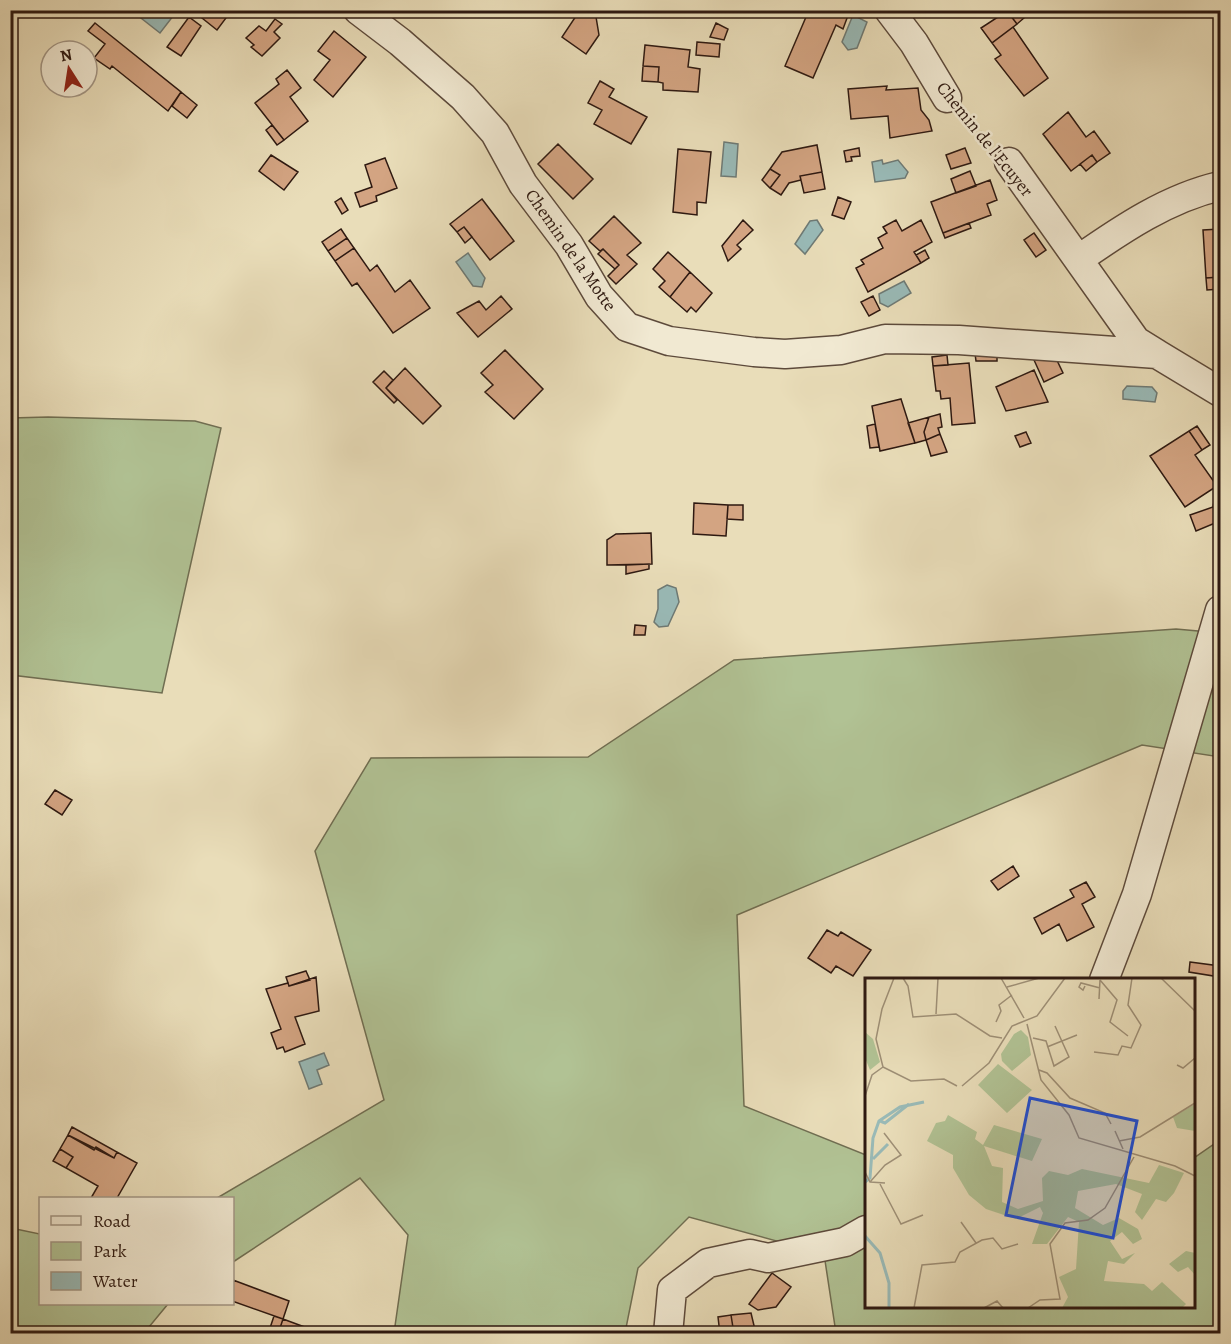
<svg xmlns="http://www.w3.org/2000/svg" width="1231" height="1344" font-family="Alegreya,serif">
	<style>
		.green { fill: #b1c294; stroke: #706e52; stroke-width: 1.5 }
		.water { fill: #99bab7; stroke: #6e7a75; stroke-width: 1.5 }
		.building { fill: #d3a482; stroke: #2e1911; stroke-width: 1.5 }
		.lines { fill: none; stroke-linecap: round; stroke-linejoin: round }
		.minor-casing { stroke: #5d4a3b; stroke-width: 31 }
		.path { stroke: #2e1911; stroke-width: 4; stroke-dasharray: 1.5 3; stroke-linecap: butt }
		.minor { stroke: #f1e9d2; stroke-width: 28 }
		.labels { text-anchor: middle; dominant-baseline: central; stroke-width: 5; stroke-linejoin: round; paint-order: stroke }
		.street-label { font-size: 18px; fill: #2e1911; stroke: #f1e9d2 }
		.inset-river { fill: none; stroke: #99bab7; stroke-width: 3 }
		.inset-road { fill: none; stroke: #9e8f76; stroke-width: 1.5 }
		.view { fill: #1d4ed8; fill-opacity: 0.15; stroke: #1d4ed8; stroke-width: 3 }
		.inset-edge { fill: none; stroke: #2e1911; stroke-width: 3 }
	</style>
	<rect width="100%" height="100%" fill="#e9ddb9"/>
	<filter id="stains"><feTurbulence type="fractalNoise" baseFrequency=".00333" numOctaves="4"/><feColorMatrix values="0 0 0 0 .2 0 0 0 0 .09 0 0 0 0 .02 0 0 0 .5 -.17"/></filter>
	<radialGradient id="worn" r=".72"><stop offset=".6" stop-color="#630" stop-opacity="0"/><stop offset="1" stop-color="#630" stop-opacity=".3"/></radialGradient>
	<path class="green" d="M 48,417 L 195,421 L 221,428 L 162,693 L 11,675 L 11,418 Z
		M 1176,629 L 1220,633 L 1220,757 L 1142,745 L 737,915 L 744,1106 L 866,1155 L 866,1306 L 1194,1306 L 1194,1158 L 1220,1140 L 1220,1333 L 836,1333 L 824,1254 L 689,1217 L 638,1268 L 625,1333 L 394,1333 L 408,1235 L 360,1178 L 233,1262 L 232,1198 L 217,1198 L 384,1100 L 315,851 L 371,758 L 588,757 L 734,660 Z
		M 11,1228 L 40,1234 L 40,1304 L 168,1304 L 144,1333 L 11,1333 Z"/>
	<path class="water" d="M 132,11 L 177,11 L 160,33 Z
		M 853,15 L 867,22 L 857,48 L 848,50 L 842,42 Z
		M 724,142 L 738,144 L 736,177 L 721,176 Z
		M 882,160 L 883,164 L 898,160 L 908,172 L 905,178 L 875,182 L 872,162 Z
		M 817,220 L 823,230 L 805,254 L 795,244 L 810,221 Z
		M 468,253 L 485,278 L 482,287 L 473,286 L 456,262 Z
		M 904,281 L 911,293 L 888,307 L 880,303 L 879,294 Z
		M 1127,386 L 1152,387 L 1157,393 L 1155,402 L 1123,399 L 1123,391 Z
		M 667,585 L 676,588 L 679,602 L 668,626 L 659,627 L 654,622 L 658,609 L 658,590 Z
		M 324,1053 L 329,1065 L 317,1070 L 322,1084 L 309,1089 L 299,1062 Z"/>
	<path class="building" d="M 192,10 L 224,10 L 229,14 L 217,30 Z
		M 580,10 L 595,11 L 599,35 L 586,54 L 562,37 Z
		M 809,10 L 850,10 L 843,29 L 836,25 L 813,78 L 785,66 Z
		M 1018,10 L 1024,18 L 1017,24 L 1007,11 Z
		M 1007,11 L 1017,24 L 992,43 L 981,28 Z
		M 189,17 L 201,26 L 181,56 L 167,47 Z
		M 275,19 L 282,24 L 274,32 L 280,38 L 262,56 L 251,47 L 254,45 L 246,38 L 259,26 L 266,31 Z
		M 95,23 L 181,92 L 168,111 L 112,66 L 110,69 L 94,58 L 105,44 L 88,31 Z
		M 716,23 L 728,29 L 724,40 L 710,37 Z
		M 1013,27 L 1048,78 L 1024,96 L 995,59 L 1001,55 L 992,43 Z
		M 334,31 L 366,57 L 333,97 L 314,80 L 330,60 L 318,51 Z
		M 697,42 L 720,44 L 719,57 L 696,55 Z
		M 645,45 L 690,50 L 688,67 L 700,69 L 698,92 L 663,90 L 663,83 L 658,82 L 659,67 L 643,66 Z
		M 643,66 L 659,67 L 658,82 L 642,81 Z
		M 287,70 L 301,88 L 290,97 L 308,121 L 284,140 L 255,103 L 279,84 L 276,79 Z
		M 600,81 L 614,89 L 609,97 L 647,117 L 631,144 L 594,124 L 602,110 L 588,103 Z
		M 887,86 L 886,90 L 918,88 L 921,110 L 929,120 L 932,131 L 890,138 L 888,116 L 851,119 L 848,89 Z
		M 181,92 L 197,105 L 187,118 L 172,106 Z
		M 1068,112 L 1086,137 L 1094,131 L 1110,153 L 1097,162 L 1092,155 L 1071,171 L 1043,134 Z
		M 272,125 L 284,140 L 277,145 L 266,130 Z
		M 558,144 L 593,179 L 573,199 L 538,164 Z
		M 817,145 L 822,172 L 800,176 L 801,180 L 789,183 L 781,195 L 770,188 L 780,175 L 770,169 L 782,152 Z
		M 859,148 L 860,156 L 851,157 L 852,161 L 846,162 L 844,151 Z
		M 965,148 L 971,163 L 951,169 L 946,155 Z
		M 678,149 L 711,152 L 706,203 L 697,202 L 697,215 L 673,212 Z
		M 271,155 L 298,172 L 284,190 L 259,171 Z
		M 1092,155 L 1097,162 L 1086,171 L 1080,164 Z
		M 385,158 L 397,188 L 376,196 L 377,201 L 360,207 L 355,193 L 372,187 L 365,165 Z
		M 770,169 L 780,175 L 770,188 L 762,180 Z
		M 970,171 L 976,186 L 956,193 L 951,179 Z
		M 822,172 L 825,189 L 804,193 L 800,176 Z
		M 990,180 L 997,200 L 987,204 L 991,215 L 943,233 L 931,202 Z
		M 838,197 L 851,202 L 844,219 L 832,215 Z
		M 341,198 L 348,210 L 342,214 L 335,202 Z
		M 482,199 L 514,241 L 490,260 L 464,227 L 457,232 L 450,224 Z
		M 614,216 L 641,243 L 627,255 L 637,264 L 616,284 L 608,276 L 619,265 L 603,249 L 600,251 L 589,241 Z
		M 743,220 L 753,230 L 737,245 L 741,249 L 728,261 L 722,246 Z
		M 896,220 L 902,231 L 921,220 L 932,242 L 914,252 L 921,263 L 868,292 L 856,268 L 864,264 L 861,260 L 883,248 L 878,238 L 887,233 L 883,227 Z
		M 969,223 L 971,228 L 945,238 L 943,233 Z
		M 464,227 L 472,237 L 465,243 L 457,232 Z
		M 341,229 L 347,238 L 328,251 L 322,242 Z
		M 1220,229 L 1220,277 L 1206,278 L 1203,230 Z
		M 1034,233 L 1046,250 L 1036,257 L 1024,240 Z
		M 347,238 L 354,248 L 335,261 L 328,251 Z
		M 354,248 L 370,271 L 377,265 L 395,292 L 410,280 L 430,308 L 393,333 L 357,283 L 352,286 L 335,261 Z
		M 603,249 L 619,265 L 615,269 L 598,254 Z
		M 925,250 L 929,258 L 921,263 L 916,255 Z
		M 668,252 L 690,272 L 670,297 L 659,287 L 665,281 L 653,269 Z
		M 690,272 L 712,293 L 696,312 L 691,307 L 687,312 L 670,297 Z
		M 1220,277 L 1220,289 L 1207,290 L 1206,278 Z
		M 501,296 L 512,309 L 478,337 L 457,313 L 479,301 L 486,310 Z
		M 873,296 L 880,310 L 869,316 L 861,302 Z
		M 974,346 L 997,347 L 997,361 L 976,361 Z
		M 505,350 L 543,389 L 514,419 L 485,392 L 493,385 L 481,373 Z
		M 1053,352 L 1063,373 L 1044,382 L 1034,360 Z
		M 947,355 L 948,365 L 933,366 L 932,357 Z
		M 969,363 L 975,423 L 952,425 L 950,398 L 941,399 L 940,391 L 936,391 L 933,366 Z
		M 405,368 L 441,406 L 423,424 L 386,388 Z
		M 1034,370 L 1048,402 L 1006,411 L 996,387 Z
		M 384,371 L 393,380 L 386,388 L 397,400 L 394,403 L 373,382 Z
		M 901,399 L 915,443 L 880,451 L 872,406 Z
		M 940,414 L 942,427 L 938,428 L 940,434 L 926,440 L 924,432 L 929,417 Z
		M 929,417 L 924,432 L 926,440 L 915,443 L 908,423 Z
		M 875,424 L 879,447 L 870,448 L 867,426 Z
		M 1197,426 L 1210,445 L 1202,450 L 1189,431 Z
		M 1189,431 L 1202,450 L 1195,455 L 1217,486 L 1185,507 L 1150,456 Z
		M 1026,432 L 1031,443 L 1020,447 L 1015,436 Z
		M 940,434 L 947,452 L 931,456 L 926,440 Z
		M 1216,491 L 1220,492 L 1220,521 L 1196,531 L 1190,515 L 1213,507 Z
		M 694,503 L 728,505 L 726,536 L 693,534 Z
		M 728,505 L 743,505 L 743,520 L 727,519 Z
		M 651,533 L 652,564 L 607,565 L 607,540 L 616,534 Z
		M 649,564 L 649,569 L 626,574 L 626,565 Z
		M 635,625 L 646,626 L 645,635 L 634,635 Z
		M 55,790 L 72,800 L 62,815 L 45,804 Z
		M 1013,866 L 1019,876 L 998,890 L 991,881 Z
		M 1086,882 L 1095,897 L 1082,904 L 1094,927 L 1067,941 L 1059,924 L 1042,934 L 1034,918 L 1074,897 L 1070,890 Z
		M 827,930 L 838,936 L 841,932 L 871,950 L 853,976 L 836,966 L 831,973 L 808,958 Z
		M 1190,962 L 1220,966 L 1220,977 L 1189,972 Z
		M 306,971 L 310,980 L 289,986 L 286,977 Z
		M 316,977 L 319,1011 L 295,1017 L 305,1044 L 285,1052 L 283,1047 L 277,1049 L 271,1033 L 281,1029 L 266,989 L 288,983 L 289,986 Z
		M 72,1127 L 117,1152 L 114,1158 L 68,1135 Z
		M 68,1135 L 94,1150 L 96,1147 L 114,1158 L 117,1152 L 137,1163 L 117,1198 L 91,1198 L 98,1186 L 66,1168 L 73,1157 L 60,1149 Z
		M 60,1149 L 73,1157 L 66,1168 L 53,1161 Z
		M 772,1273 L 791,1287 L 776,1307 L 758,1310 L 749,1304 Z
		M 233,1280 L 289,1301 L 283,1319 L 232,1301 Z
		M 751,1313 L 756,1334 L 734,1334 L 731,1315 Z
		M 731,1315 L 734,1334 L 720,1334 L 718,1317 Z
		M 274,1316 L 283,1319 L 278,1334 L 268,1334 Z
		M 283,1319 L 318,1332 L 317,1334 L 278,1334 Z"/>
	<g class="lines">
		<defs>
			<path id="minor" d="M 358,10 L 400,42 L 463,97 L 495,133 L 523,184 L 569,245 L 599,296 L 627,327 L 669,341 L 754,352 L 785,354 L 841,350 L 885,339 L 959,340 L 1157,354 L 1220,392
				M 889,10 L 914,43 L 947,98
				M 1009,162 L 1136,341 L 1157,354
				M 1079,259 C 1122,229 1168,198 1220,186
				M 1104,980 L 1137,894 L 1220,610
				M 668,1334 L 672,1290 L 708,1263 L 750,1254 L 768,1258 L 845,1242 L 866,1230"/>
		</defs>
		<use href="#minor" class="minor-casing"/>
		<path class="path" d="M 964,116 L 992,145"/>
		<use href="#minor" class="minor"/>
	</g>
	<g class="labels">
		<g class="street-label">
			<text transform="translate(985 139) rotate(51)">Chemin de l'Ecuyer</text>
			<text transform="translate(571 250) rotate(55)">Chemin de la Motte</text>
		</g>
	</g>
	<g transform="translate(865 978)">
		<rect width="330" height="330" fill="#e9ddb9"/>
		<path d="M 156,52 L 163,59 L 166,77 L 147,93 L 137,83 L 136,76 L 149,56 ZM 0,54 L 8,61 L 15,84 L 5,92 L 0,80 ZM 133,86 L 167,112 L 142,135 L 113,107 ZM 330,126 L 330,153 L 312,150 L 308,139 ZM 83,137 L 112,154 L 110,161 L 118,167 L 129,147 L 177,161 L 167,183 L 119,168 L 127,188 L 138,190 L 137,224 L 153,231 L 178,223 L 177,200 L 184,193 L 203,197 L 217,191 L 284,205 L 294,187 L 319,195 L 309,215 L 301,224 L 291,221 L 277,242 L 270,234 L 277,216 L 251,206 L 213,213 L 210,230 L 238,247 L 254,240 L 273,251 L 277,261 L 268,266 L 257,254 L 245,263 L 257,281 L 270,275 L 259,286 L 243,283 L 239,303 L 279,306 L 287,313 L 297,304 L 321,326 L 317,330 L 197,330 L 203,319 L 194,299 L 211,291 L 214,244 L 203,239 L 182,266 L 167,266 L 178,235 L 175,229 L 151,241 L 121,231 L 104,217 L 88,190 L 88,177 L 62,163 L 71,145 L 80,143 ZM 321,273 L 330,275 L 330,297 L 323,289 L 313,294 L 304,286 Z" fill="#b1c294"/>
		<path class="inset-river" d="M 15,143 L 20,145 L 44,126M 8,181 L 23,166M 0,204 L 5,200 L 8,160 L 14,143 L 35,129 L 59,124M 0,258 L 15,275 L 24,305 L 24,330"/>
		<path class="inset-road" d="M 38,0 L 43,8 L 48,39 L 91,36 L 125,58 L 137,60M 136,0 L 159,40M 296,0 L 330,33M 235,2 L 252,22 L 245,44 L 263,58M 220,8 L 218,12 L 214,9 L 216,5 L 235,10M 142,9 L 174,0M 234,21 L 235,2M 71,36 L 73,0M 131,44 L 136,33 L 134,27 L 147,17M 162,46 L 176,102 L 204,137 L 214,160 L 310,188 L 330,198M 168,60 L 181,63 L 189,88 L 204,79 L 190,48M 182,69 L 212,57M 229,74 L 253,77 L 257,68 L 266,70 L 276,47 L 263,27 L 267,0M 312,87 L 318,90 L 330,80M 18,89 L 11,61 L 17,31 L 29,0M 18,89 L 46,103 L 79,101 L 92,108M 174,92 L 182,95 L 205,120 L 240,135 L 246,146M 97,108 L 124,85 L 147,48 L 172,38 L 200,0M 0,118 L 7,97 L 18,89M 250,153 L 258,171M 254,163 L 275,159 L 330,125M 0,194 L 5,204 L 20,205M 5,204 L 20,187 L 36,177 L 19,155M 15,206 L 36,246 L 58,237M 96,244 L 111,265M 49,330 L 57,287 L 90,284 L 95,274 L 117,262 L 128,260 L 137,271 L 153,266M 119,330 L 132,323 L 138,330M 163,330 L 175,322 L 195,321 L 185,266 L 200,245 L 223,242 L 240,230 L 269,179"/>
		<path class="view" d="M 165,120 L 272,143 L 248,260 L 141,237 Z"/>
		<rect width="330" height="330" class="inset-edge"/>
	</g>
	<rect width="1231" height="1344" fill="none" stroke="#e9ddb9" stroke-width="36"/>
	<rect x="12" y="12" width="1207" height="1320" fill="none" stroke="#2e1911" stroke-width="3"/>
	<rect x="18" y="18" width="1195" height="1308" fill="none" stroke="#2e1911" stroke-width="1.5"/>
	<rect x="39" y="1197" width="195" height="108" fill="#f1e9d2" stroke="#a39685" stroke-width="1.5"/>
	<rect x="51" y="1216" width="30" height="9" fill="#f1e9d2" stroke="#a39685" stroke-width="1.5"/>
	<text x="93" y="1227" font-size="18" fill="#2e1911">Road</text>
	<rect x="51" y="1242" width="30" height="18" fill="#b1c294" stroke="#a39685" stroke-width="1.5"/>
	<text x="93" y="1257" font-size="18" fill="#2e1911">Park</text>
	<rect x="51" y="1272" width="30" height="18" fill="#99bab7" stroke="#a39685" stroke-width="1.5"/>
	<text x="93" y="1287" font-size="18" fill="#2e1911">Water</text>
	<g transform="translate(69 69) rotate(348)"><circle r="28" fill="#f1e9d2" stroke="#a39685" stroke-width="1.5"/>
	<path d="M0-4.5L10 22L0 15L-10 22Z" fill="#8f2418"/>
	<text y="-9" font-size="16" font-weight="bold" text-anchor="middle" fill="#2e1911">N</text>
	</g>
	<rect width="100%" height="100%" filter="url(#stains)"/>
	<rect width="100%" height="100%" fill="url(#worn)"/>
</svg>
